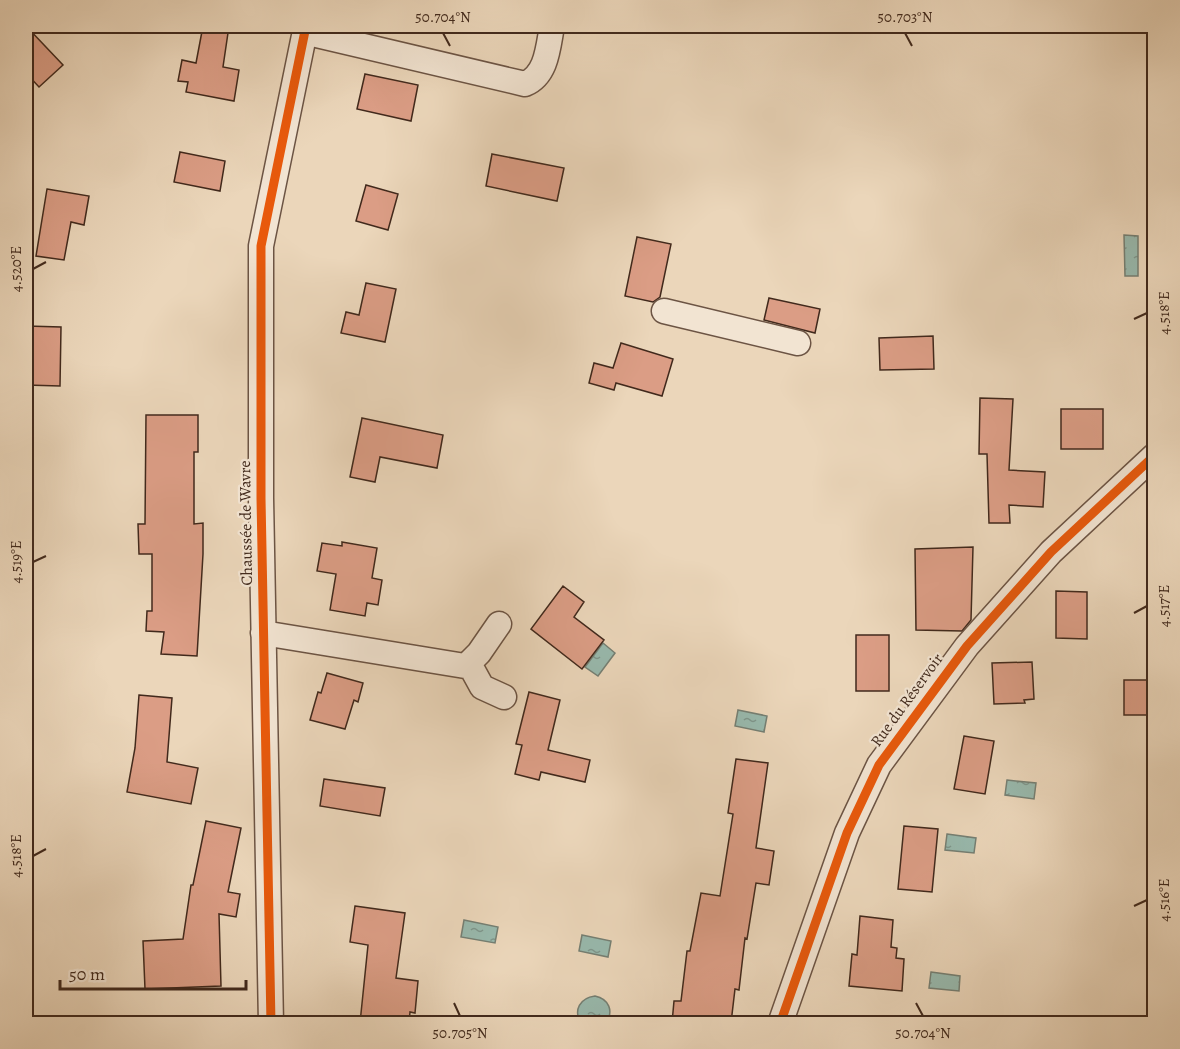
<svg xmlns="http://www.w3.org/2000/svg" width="1180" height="1049" font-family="Alegreya,serif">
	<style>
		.water { fill: url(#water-ripples); stroke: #757f73; stroke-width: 1.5 }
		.building { fill: #db9d85; stroke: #41291c; stroke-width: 1.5 }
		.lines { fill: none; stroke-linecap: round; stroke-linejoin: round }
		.minor-casing { stroke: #6c5444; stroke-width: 27 }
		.minor { stroke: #f2e4d2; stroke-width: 24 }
		.cycleway-casing { stroke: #f2e4d2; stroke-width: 13 }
		.cycleway { stroke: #e8590c; stroke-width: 9 }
		.ticks { fill: none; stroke: #41291c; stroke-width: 2 }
		.labels { text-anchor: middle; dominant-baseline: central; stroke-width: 4.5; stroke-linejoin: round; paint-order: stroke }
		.street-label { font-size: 16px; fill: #41291c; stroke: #f2e4d2 }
		.neatline { fill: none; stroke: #41291c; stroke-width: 2 }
		.ticks-label { font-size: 15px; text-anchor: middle; fill: #41291c }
	</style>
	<defs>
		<pattern id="water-ripples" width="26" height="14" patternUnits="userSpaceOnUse" patternTransform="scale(1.5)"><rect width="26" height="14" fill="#98b9ad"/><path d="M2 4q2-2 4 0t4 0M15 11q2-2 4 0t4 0" fill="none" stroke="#7e968c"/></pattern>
	</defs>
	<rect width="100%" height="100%" fill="#ebd6ba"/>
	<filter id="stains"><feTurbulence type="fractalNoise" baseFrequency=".00333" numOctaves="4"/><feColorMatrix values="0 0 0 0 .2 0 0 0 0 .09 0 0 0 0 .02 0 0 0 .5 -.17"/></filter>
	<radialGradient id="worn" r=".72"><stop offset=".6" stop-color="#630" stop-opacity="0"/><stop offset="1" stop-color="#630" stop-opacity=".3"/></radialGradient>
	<path class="water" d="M 1124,235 L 1138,236 L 1138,276 L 1125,276 Z
		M 603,643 L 615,653 L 598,676 L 585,667 Z
		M 738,710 L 767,716 L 764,732 L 735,726 Z
		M 1007,780 L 1036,783 L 1034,799 L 1005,795 Z
		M 947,834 L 976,838 L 974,853 L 945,850 Z
		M 464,920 L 498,927 L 495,943 L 461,937 Z
		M 582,935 L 611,941 L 608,957 L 579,951 Z
		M 931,972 L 960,976 L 959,991 L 929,988 Z
		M 595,996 C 609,999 614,1011 606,1023 L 581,1023 C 573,1010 580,998 595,996 Z"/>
	<path class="building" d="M 26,26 L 63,65 L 39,87 L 26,73 Z
		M 203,26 L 229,26 L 223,67 L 239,70 L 234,101 L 186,92 L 188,82 L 178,81 L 182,60 L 196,63 Z
		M 365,74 L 418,85 L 411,121 L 357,109 Z
		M 180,152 L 225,161 L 220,191 L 174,182 Z
		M 492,154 L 564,168 L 557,201 L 486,186 Z
		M 366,185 L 398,194 L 388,230 L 356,221 Z
		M 47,189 L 89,196 L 84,225 L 71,222 L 64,260 L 36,256 Z
		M 637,237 L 671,244 L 660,297 L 653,302 L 625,296 Z
		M 366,283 L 396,289 L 385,342 L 341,333 L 346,312 L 359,315 Z
		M 769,298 L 820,309 L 815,333 L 764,320 Z
		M 26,326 L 61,327 L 60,386 L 26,385 Z
		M 933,336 L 934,369 L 880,370 L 879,338 Z
		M 621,343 L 673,359 L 662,396 L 616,383 L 614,390 L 589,383 L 594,363 L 613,368 Z
		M 980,398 L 1013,399 L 1009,470 L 1045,472 L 1043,507 L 1009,505 L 1010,523 L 989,523 L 987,454 L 979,454 Z
		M 1061,409 L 1103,409 L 1103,449 L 1061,449 Z
		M 146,415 L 198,415 L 198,452 L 194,452 L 194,524 L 203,523 L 203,554 L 197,656 L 161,654 L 164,632 L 146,631 L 147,611 L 152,611 L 152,554 L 139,554 L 138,524 L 145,524 Z
		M 362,418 L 443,435 L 437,468 L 380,457 L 375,482 L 350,477 Z
		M 342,542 L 377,548 L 372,578 L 382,580 L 378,605 L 367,603 L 365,616 L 330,610 L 336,574 L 317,571 L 322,543 L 342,546 Z
		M 973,547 L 971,620 L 962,631 L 916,630 L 915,549 Z
		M 563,586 L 584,602 L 574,617 L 604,640 L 582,669 L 531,629 Z
		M 1056,591 L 1087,592 L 1087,639 L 1056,638 Z
		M 856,635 L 889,635 L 889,691 L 856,691 Z
		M 1032,662 L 1034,699 L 1024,700 L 1025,703 L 994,704 L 992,663 Z
		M 327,673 L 363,683 L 358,702 L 354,700 L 345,729 L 310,720 L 318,692 L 321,693 Z
		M 1124,680 L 1155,680 L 1155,715 L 1124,715 Z
		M 529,692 L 560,700 L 548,750 L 590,760 L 585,782 L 541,772 L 539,780 L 515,774 L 522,745 L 516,744 Z
		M 139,695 L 172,698 L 167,762 L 198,768 L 191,804 L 127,792 L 135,748 Z
		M 964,736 L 994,741 L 985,794 L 954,789 Z
		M 736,759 L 768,763 L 756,848 L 774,851 L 769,885 L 756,883 L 747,939 L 745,938 L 739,990 L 735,989 L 731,1023 L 672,1023 L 674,1001 L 681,1001 L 687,951 L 690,951 L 701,893 L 720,896 L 733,814 L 728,813 Z
		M 324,779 L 385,788 L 380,816 L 320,806 Z
		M 206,821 L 241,828 L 228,892 L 240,894 L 236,917 L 219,914 L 221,986 L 145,989 L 143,941 L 183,939 L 191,885 L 193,885 Z
		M 904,826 L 938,829 L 932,892 L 898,889 Z
		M 355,906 L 405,913 L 396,978 L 418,981 L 415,1013 L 410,1012 L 409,1023 L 360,1023 L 368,945 L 350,942 Z
		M 860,916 L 893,920 L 891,947 L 897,948 L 896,958 L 904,959 L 902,991 L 849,986 L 852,954 L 857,955 Z"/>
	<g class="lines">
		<defs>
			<path id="minor" d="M 304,32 L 525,84 C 547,75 548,47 552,26
				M 664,311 L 798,343
				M 263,633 L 471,667 L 482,687 L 504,697
				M 466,666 L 479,653 L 499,624
				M 271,1024 L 261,498 L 261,246 L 306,26
				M 780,1024 L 847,833 L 879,765 L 967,646 L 1051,552 L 1154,456"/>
		</defs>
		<use href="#minor" class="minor-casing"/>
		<use href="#minor" class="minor"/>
		<defs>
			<path id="cycleway" d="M 271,1024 L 261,498 L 261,246 L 306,26
				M 780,1024 L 847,833 L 879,765 L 967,646 L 1051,552 L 1154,456"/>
		</defs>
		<use href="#cycleway" class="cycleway-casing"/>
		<use href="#cycleway" class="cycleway"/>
	</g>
	<path class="ticks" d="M 443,33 L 450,46M 905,33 L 912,46M 33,269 L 46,262M 1134,319 L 1147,313M 33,562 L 46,556M 1134,613 L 1147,606M 33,856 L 46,849M 1134,906 L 1147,900M 454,1003 L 460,1016M 916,1003 L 923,1016"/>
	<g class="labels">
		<g class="street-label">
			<text transform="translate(246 523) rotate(-91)">Chaussée de Wavre</text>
			<text transform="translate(907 700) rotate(-54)">Rue du Réservoir</text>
		</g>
	</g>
	<rect width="1180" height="1049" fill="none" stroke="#ebd6ba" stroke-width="66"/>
	<path d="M60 980v9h186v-9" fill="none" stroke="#41291c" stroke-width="3"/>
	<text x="69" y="980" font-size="18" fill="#41291c" stroke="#f2e4d2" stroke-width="4.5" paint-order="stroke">50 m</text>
	<rect x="33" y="33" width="1114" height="983" class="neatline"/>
	<g class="ticks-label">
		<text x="443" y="22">50.704°N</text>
		<text x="905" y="22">50.703°N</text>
		<text transform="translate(16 269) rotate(-90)" y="5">4.520°E</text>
		<text transform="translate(1164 313) rotate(-90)" y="5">4.518°E</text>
		<text transform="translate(16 562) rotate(-90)" y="5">4.519°E</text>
		<text transform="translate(1164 606) rotate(-90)" y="5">4.517°E</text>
		<text transform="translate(16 856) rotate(-90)" y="5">4.518°E</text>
		<text transform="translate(1164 900) rotate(-90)" y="5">4.516°E</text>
		<text x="460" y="1038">50.705°N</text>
		<text x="923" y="1038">50.704°N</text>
	</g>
	<rect width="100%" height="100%" filter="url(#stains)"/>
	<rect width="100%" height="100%" fill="url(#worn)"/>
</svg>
